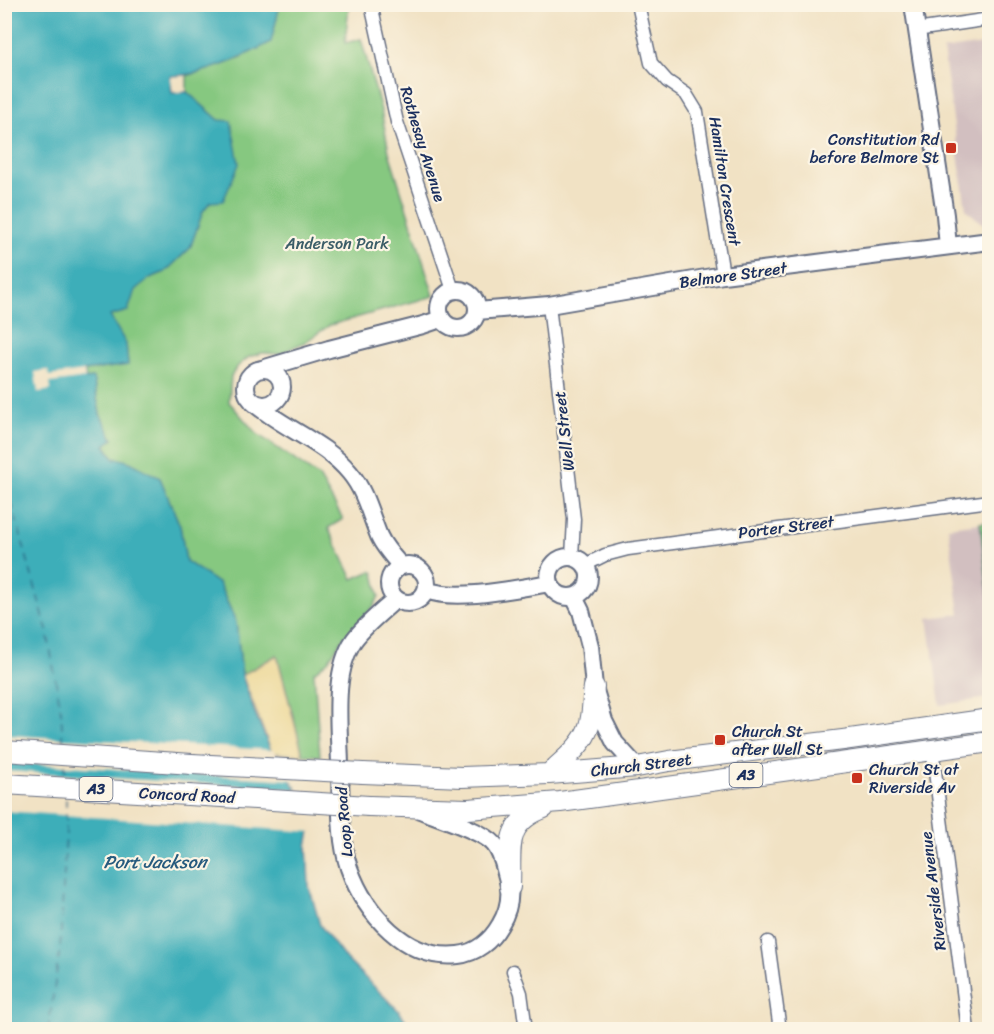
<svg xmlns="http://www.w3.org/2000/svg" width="994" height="1034" font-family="Sriracha,sans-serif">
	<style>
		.industrial { fill: #d2bfc0 }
		.green { fill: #86c880; stroke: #507c6f; stroke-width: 1.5 }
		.sand { fill: #eeda9e; stroke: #84847e; stroke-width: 1.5 }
		.water { fill: #3eaeb9; stroke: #2c6e8c; stroke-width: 1.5 }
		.pier { fill: #f1e2c4 }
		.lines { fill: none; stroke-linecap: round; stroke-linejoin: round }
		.ferry { stroke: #275b7e; stroke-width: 1.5; stroke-dasharray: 8 6; stroke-linecap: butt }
		.minor-casing { stroke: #666e82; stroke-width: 15 }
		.secondary-casing { stroke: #666e82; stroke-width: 20 }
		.trunk-casing { stroke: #666e82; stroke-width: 22 }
		.minor { stroke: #fff; stroke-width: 12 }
		.secondary { stroke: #fff; stroke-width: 16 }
		.trunk { stroke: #fff; stroke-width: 20 }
		.trunk-bridge-casing { stroke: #666e82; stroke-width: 22; stroke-linecap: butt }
		.trunk-bridge { stroke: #fff; stroke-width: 20 }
		.poi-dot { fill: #c8321e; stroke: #fcf5e5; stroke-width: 2 }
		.labels { text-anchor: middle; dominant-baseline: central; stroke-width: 4.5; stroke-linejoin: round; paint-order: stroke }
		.shield { fill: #fcf5e5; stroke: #5e6a86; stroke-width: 1.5 }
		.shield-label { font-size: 15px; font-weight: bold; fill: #1b2f5e }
		.poi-label { font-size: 16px; fill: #1b2f5e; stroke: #fcf5e5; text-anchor: start }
		.street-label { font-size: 16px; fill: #1b2f5e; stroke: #fcf5e5 }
		.park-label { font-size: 16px; fill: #3b5d68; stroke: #fcf5e5 }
		.water-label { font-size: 18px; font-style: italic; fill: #275b7e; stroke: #fcf5e5 }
	</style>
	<rect width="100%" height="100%" fill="#fcf5e5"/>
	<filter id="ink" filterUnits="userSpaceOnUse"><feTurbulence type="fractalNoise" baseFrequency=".0167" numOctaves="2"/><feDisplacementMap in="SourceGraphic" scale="12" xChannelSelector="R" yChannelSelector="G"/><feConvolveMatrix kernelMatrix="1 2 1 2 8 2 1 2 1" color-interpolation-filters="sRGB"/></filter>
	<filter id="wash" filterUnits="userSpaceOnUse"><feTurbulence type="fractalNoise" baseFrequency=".008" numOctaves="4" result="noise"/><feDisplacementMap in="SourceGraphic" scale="24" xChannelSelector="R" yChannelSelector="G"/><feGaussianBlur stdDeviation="1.35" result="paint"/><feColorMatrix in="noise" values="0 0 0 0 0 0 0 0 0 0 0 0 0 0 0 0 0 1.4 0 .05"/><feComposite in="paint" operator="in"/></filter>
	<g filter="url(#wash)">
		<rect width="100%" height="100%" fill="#f1e2c4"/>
		<path class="industrial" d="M 989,43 L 990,225 L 985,226 L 966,209 L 943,50 Z
			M 980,523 L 990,598 L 989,698 L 940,705 L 928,618 L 960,614 L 948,527 Z"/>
		<path class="green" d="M 280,5 L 349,5 L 345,43 L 361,39 L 381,110 L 389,152 L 434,296 L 330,325 L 305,342 L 279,354 L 262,353 L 249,357 L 238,366 L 231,376 L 229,402 L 256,433 L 319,477 L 343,519 L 328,528 L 353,579 L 371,571 L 374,573 L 379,596 L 374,606 L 342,640 L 328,661 L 314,672 L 320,756 L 303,755 L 277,655 L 242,675 L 236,622 L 219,584 L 186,561 L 180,526 L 160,478 L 115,460 L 105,444 L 113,439 L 100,414 L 93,378 L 85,379 L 84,371 L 128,364 L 126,344 L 109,316 L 128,311 L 134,290 L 150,278 L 165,272 L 190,248 L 203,211 L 210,202 L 219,120 L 187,92 L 187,76 L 242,58 Z
			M 989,521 L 990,521 L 989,598 L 980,523 Z"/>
		<path class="sand" d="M 277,655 L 303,755 L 272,753 L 242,675 Z"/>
		<path class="water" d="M 5,5 L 280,5 L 271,42 C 241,58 204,76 170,76 L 172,93 L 187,92 L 219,120 L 231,121 L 239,164 L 223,201 L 210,202 L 203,211 L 190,248 L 165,272 L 150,278 L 135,290 L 128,311 L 110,316 L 126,344 L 128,365 L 84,371 L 86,379 L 93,378 L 100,414 L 113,439 L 105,445 L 115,460 L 117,458 L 130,462 L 160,478 L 180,526 L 186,561 L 219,584 L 236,622 L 242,675 L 254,711 L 272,753 L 304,800 L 311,826 L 307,846 L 309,886 L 320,925 L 344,957 L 399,1011 L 412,1029 L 5,1030 Z"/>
		<path class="pier" d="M 48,370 L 49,376 L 84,371 L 85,378 L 50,383 L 51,390 L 38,392 L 35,372 Z
			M 5,735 L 274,750 L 294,780 L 5,762 Z
			M 5,771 L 301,790 L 307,799 L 314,827 L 313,832 L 4,811 Z"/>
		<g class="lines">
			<path class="ferry" d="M 4,475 L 47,630 L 61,711 L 63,745
				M 65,764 L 65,778
				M 48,1030 L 60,949 L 66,831 L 66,797"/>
		</g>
	</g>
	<g filter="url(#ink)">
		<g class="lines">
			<defs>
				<path id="minor" d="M 371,4 L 397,122 L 453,290
					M 638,4 L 651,63 L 667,81 L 686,94 L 697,112 L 723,275
					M 916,30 L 990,19
					M 549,305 L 574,519 L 572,557
					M 585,565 L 605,555 L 628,549 L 990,501
					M 932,748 L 968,1030
					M 768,942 L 780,1030
					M 513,971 L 521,993 L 526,1030"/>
				<path id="secondary" d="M 913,4 L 945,215 L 948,246
					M439 309a19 19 0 1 1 38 0a19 19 0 1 1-38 0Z
					M 477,311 L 549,305 L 723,275 L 990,241
					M246 387a18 18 0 1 1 36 0a18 18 0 1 1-36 0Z
					M 262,369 L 329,349 L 423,325 L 441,319
					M 253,402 C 283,429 324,441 350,473 C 365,491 370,514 379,536 C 384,547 393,557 401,566
					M549 577a20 20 0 1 1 40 0a20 20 0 1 1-40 0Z
					M389 584a19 19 0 1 1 38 0a19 19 0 1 1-38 0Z
					M 427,590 C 455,602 518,588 550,583
					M 574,597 L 581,611 L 590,646 L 594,687 L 604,721 L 615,743 L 637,767
					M 396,599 C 382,612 366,624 354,640 C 331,674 340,730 340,769 C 341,801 339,838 349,868 C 365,913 406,961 458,955 C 476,953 491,941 500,925 C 509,910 512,894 507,877 C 504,866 502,853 494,844 C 483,831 438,817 420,810"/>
				<path id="trunk" d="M 4,751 L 192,764
					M 363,773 L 462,777 L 549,774 L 637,767 L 669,761 L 843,740 L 990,719
					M 549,774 C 563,760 583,746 589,726 C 593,714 592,700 594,687
					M 4,784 L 188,795
					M 369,806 L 468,809 L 560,802 L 990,742
					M 510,887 C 512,848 502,824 544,808"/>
			</defs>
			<use href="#minor" class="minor-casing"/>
			<use href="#secondary" class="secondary-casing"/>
			<use href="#trunk" class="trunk-casing"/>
			<use href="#minor" class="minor"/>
			<use href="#secondary" class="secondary"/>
			<use href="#trunk" class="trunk"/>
			<defs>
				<path id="trunk-bridge" d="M 192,764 L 363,773
					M 188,795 L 369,806"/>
			</defs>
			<use href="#trunk-bridge" class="trunk-bridge-casing"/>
			<use href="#trunk-bridge" class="trunk-bridge"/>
		</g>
	</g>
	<g class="poi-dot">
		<rect x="945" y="142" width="12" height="12" rx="3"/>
		<rect x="714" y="734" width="12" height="12" rx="3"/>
		<rect x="851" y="772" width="12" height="12" rx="3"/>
	</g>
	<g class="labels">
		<g class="shield">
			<rect x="729.5" y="763" width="33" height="24" rx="4.5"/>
			<rect x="79.5" y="777" width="33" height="24" rx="4.5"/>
		</g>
		<g class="shield-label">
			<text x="746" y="775">A3</text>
			<text x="96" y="789">A3</text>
		</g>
		<g class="poi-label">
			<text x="939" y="139" text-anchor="end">Constitution Rd<tspan x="939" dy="18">before Belmore St</tspan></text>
			<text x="732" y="731">Church St<tspan x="732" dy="18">after Well St</tspan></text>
			<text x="869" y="769">Church St at<tspan x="869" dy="18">Riverside Av</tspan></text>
		</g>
		<g class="street-label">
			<text transform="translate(423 144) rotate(73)">Rothesay Avenue</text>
			<text transform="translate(725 181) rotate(81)">Hamilton Crescent</text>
			<text transform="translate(733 275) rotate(-8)">Belmore Street</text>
			<text transform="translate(564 431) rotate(-97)">Well Street</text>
			<text transform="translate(786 527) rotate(-7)">Porter Street</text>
			<text transform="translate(641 765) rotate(-7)">Church Street</text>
			<text transform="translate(187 795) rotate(3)">Concord Road</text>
			<text transform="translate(344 822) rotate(-95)">Loop Road</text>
			<text transform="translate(933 891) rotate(-97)">Riverside Avenue</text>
		</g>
		<g class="park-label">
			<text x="337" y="243">Anderson Park</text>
		</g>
		<g class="water-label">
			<text x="155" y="862">Port Jackson</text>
		</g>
	</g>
	<rect width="994" height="1034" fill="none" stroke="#fcf5e5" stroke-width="24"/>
</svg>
